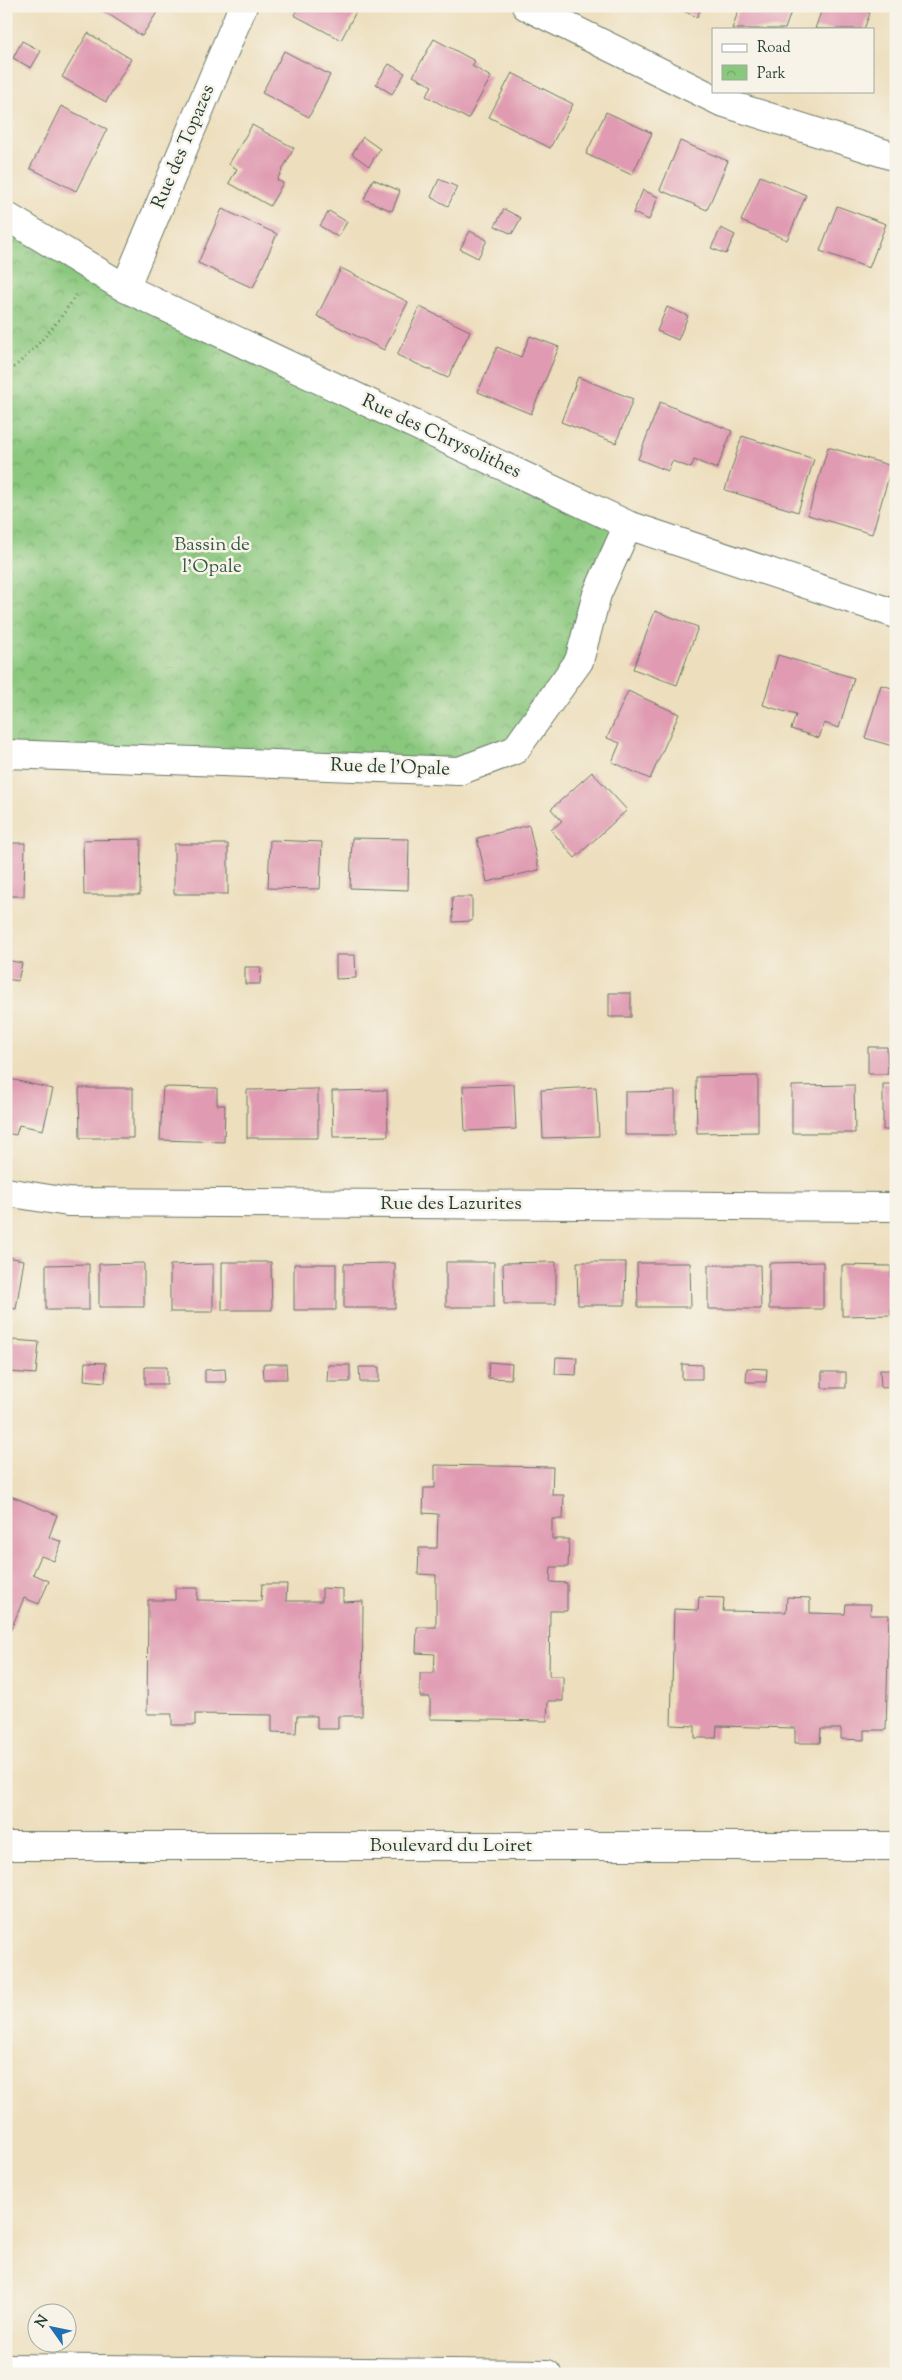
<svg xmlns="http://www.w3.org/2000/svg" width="902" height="2380" font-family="'Sorts Mill Goudy',serif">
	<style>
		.park { fill: url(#park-crowns); stroke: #548259 }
		.building { fill: #e09bb2 }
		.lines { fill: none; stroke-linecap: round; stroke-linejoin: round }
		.minor-casing { stroke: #677664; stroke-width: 30 }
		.path { stroke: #677664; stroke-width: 3; stroke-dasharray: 1 4; stroke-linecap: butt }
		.minor { stroke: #fff; stroke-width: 28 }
		.labels { text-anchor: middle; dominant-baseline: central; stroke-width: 5; stroke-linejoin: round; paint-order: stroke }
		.street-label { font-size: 19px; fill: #1f3d34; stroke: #f7f3e8 }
		.park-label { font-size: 19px; fill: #345943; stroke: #f7f3e8 }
	</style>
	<defs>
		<pattern id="park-crowns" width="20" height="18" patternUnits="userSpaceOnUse" patternTransform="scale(1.25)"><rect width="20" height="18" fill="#8ac87e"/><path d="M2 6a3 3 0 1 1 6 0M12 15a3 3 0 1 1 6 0" fill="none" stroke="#70a468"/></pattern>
	</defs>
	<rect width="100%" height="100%" fill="#f7f3e8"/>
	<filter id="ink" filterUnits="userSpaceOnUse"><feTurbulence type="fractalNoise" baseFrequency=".02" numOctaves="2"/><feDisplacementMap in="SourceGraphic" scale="10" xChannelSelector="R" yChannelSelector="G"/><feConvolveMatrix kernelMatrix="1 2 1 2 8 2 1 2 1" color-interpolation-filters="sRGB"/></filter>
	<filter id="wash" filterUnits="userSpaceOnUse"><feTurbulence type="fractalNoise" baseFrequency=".0096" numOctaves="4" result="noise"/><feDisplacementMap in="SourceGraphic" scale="20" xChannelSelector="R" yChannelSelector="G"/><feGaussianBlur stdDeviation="1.12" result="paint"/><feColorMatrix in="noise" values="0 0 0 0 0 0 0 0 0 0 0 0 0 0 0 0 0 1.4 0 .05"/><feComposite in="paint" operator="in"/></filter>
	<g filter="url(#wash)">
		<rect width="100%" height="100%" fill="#eddfbe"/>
		<path class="park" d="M 6,216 L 628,525 L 579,661 L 515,750 L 459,771 L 6,754 Z"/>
		<g id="blocks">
			<path class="building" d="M 96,6 L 161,6 L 142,36 Z
				M 299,6 L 359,6 L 341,40 L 294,15 Z
				M 672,6 L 702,6 L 697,17 Z
				M 740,6 L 793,6 L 785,29 L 732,29 Z
				M 823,6 L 853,6 L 870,13 L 864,29 L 815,29 Z
				M 88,33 L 131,59 L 106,102 L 62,77 Z
				M 434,39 L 475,61 L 472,66 L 491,77 L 468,119 L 426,96 L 432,86 L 413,76 Z
				M 22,41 L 41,51 L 31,68 L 13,58 Z
				M 284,51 L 330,75 L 309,117 L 262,93 Z
				M 389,64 L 405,73 L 392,94 L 376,84 Z
				M 512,73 L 573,104 L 550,148 L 489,117 Z
				M 61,106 L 107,129 L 76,191 L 30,168 Z
				M 606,112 L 652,133 L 632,175 L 586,154 Z
				M 252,125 L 294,148 L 277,180 L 283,183 L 270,206 L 229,183 L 237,169 L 229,164 Z
				M 363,137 L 380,149 L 369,166 L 352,154 Z
				M 680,141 L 728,161 L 707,210 L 660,190 Z
				M 760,176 L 806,195 L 787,240 L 741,221 Z
				M 373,179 L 400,191 L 392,211 L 364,199 Z
				M 439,179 L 457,187 L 448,206 L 431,197 Z
				M 643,190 L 658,197 L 649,220 L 633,213 Z
				M 837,206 L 886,224 L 869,268 L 820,251 Z
				M 222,209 L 277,234 L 253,288 L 198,263 Z
				M 504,209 L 521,218 L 512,234 L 495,226 Z
				M 329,211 L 347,222 L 338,237 L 320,226 Z
				M 721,228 L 735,235 L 726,254 L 711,248 Z
				M 470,231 L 487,240 L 478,258 L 460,249 Z
				M 341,268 L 408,302 L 384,350 L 317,316 Z
				M 420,307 L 470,331 L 448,378 L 397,355 Z
				M 667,307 L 688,316 L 678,340 L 657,331 Z
				M 530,336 L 559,347 L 531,414 L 478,392 L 497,347 L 521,357 Z
				M 578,377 L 633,399 L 616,443 L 561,422 Z
				M 660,402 L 732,431 L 717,469 L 694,460 L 691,468 L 672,461 L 668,471 L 638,459 Z
				M 742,436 L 814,459 L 798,512 L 725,490 Z
				M 828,447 L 892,466 L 872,534 L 808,515 Z
				M 655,611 L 698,627 L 677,685 L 633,669 Z
				M 778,655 L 854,678 L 839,728 L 824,723 L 819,738 L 791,729 L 796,715 L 763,705 Z
				M 881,685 L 896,689 L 896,747 L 865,738 Z
				M 628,691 L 679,714 L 650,779 L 612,762 L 620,743 L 607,738 Z
				M 592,772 L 627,810 L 575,858 L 551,830 L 562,821 L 551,809 Z
				M 529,825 L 539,870 L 487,882 L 477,838 Z
				M 352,838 L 409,839 L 408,890 L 350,888 Z
				M 141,839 L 140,895 L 84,895 L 83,840 Z
				M 270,840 L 322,842 L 320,889 L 268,888 Z
				M 6,843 L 25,843 L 24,896 L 6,896 Z
				M 174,844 L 228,844 L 228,894 L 174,894 Z
				M 452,897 L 472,897 L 472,921 L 453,922 Z
				M 336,955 L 355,955 L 356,978 L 336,979 Z
				M 6,960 L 22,963 L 18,981 L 6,979 Z
				M 245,967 L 261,967 L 260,984 L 245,984 Z
				M 609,993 L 631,993 L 631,1017 L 609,1017 Z
				M 868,1047 L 887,1047 L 888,1074 L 868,1074 Z
				M 758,1076 L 758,1132 L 697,1133 L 696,1077 Z
				M 6,1078 L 53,1089 L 43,1130 L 19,1125 L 16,1135 L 6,1133 Z
				M 514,1084 L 516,1129 L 465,1131 L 463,1086 Z
				M 883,1084 L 896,1084 L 896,1130 L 883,1130 Z
				M 854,1085 L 855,1133 L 792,1133 L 792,1086 Z
				M 163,1087 L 217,1088 L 217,1105 L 225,1105 L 224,1142 L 160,1140 Z
				M 596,1087 L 599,1136 L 543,1138 L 541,1090 Z
				M 79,1088 L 133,1088 L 133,1138 L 80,1138 Z
				M 318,1089 L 318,1138 L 247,1138 L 247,1090 Z
				M 387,1090 L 388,1136 L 333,1137 L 332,1091 Z
				M 675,1091 L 675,1135 L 625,1135 L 625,1092 Z
				M 6,1257 L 24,1260 L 16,1309 L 6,1307 Z
				M 222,1262 L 271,1262 L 272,1310 L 222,1310 Z
				M 446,1262 L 494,1262 L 494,1307 L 446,1307 Z
				M 556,1262 L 556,1304 L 504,1304 L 503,1263 Z
				M 577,1262 L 626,1262 L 625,1305 L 578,1305 Z
				M 823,1262 L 823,1309 L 769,1309 L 769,1263 Z
				M 144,1263 L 144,1307 L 99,1307 L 99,1264 Z
				M 395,1263 L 395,1308 L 344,1308 L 344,1264 Z
				M 637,1263 L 690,1263 L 691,1307 L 638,1307 Z
				M 89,1264 L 89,1310 L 46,1310 L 46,1265 Z
				M 213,1264 L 213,1312 L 170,1312 L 170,1265 Z
				M 294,1264 L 336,1264 L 336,1310 L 294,1310 Z
				M 708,1265 L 760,1265 L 761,1309 L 708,1309 Z
				M 842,1265 L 891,1266 L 891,1315 L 842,1316 Z
				M 13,1340 L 39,1342 L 36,1374 L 10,1372 Z
				M 556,1357 L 577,1358 L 576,1375 L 555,1374 Z
				M 85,1362 L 106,1363 L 105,1382 L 84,1380 Z
				M 489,1362 L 512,1364 L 511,1379 L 488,1378 Z
				M 263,1364 L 286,1364 L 287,1379 L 264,1379 Z
				M 682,1364 L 702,1365 L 702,1379 L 682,1379 Z
				M 328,1365 L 350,1365 L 350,1382 L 327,1382 Z
				M 145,1367 L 167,1367 L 167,1384 L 145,1384 Z
				M 359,1367 L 379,1367 L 379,1382 L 360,1382 Z
				M 747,1368 L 767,1369 L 766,1382 L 746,1382 Z
				M 225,1369 L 226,1382 L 205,1382 L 205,1370 Z
				M 880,1370 L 896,1370 L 896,1387 L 881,1388 Z
				M 822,1372 L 846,1372 L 846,1388 L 822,1388 Z
				M 435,1465 L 553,1467 L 552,1495 L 564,1495 L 563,1519 L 552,1519 L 552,1539 L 569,1539 L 568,1567 L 551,1567 L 550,1582 L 567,1583 L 567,1611 L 550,1611 L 549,1676 L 563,1676 L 563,1701 L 548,1701 L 547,1721 L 430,1719 L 430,1697 L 420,1697 L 420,1673 L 434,1673 L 435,1654 L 416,1653 L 417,1627 L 436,1627 L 436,1575 L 418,1574 L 419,1548 L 437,1548 L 438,1514 L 423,1513 L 424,1488 L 435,1488 Z
				M 6,1494 L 57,1515 L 49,1537 L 62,1542 L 54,1561 L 41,1556 L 33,1574 L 49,1581 L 39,1604 L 24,1598 L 6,1641 Z
				M 262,1584 L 287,1584 L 286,1601 L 322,1601 L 322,1588 L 343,1589 L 343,1602 L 363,1601 L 362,1716 L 338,1716 L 338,1729 L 317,1729 L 317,1716 L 297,1716 L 296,1733 L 272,1732 L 272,1715 L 195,1714 L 195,1725 L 172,1725 L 172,1714 L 147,1714 L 148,1600 L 175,1600 L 175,1588 L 198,1588 L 197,1600 L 261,1601 Z
				M 699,1597 L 724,1598 L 723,1611 L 786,1612 L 787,1597 L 810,1598 L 810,1613 L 845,1614 L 846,1604 L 871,1604 L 870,1615 L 889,1615 L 886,1730 L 864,1730 L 864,1740 L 841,1739 L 841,1729 L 821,1729 L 820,1743 L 795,1743 L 795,1728 L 717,1726 L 716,1738 L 695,1738 L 695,1726 L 671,1725 L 674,1609 L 698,1610 Z"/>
		</g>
	</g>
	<g filter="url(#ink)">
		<use href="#blocks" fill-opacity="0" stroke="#677664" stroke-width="1"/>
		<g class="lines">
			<defs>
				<path id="minor" d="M 526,6 L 721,102 L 896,157
					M 6,216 L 125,288 L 628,525 L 896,614
					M 125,288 L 243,6
					M 6,754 L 459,771 L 515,750 L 579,661 L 597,594 L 628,525
					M 6,1192 L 68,1202 L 896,1207
					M 6,1846 L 896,1846
					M 6,2368 L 547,2374"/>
			</defs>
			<use href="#minor" class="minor-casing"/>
			<path class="path" d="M 6,374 C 34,351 57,325 76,295"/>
			<use href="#minor" class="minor"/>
		</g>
	</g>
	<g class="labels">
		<g class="street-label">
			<text transform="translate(184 147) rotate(-67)">Rue des Topazes</text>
			<text transform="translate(441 437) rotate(25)">Rue des Chrysolithes</text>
			<text transform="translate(390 768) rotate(2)">Rue de l'Opale</text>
			<text x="451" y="1204">Rue des Lazurites</text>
			<text x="451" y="1846">Boulevard du Loiret</text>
		</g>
		<g class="park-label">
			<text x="212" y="545">Bassin de<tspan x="212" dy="22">l'Opale</tspan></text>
		</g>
	</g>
	<rect width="902" height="2380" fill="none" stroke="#f7f3e8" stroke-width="25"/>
	<rect x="712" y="28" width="162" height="65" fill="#f7f3e8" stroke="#a1aaa0"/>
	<rect x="722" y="44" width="25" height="8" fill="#ffffff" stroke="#a1aaa0"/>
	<text x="757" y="52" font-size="15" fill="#1f3d34">Road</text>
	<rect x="722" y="65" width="25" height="15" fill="url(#park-crowns)" stroke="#a1aaa0"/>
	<text x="757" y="78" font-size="15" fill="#1f3d34">Park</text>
	<g transform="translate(52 2328) rotate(303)"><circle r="24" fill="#f7f3e8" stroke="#a1aaa0"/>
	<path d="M0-4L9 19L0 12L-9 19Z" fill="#1f6fb2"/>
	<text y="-8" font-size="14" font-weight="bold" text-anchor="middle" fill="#1f3d34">N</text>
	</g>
</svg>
